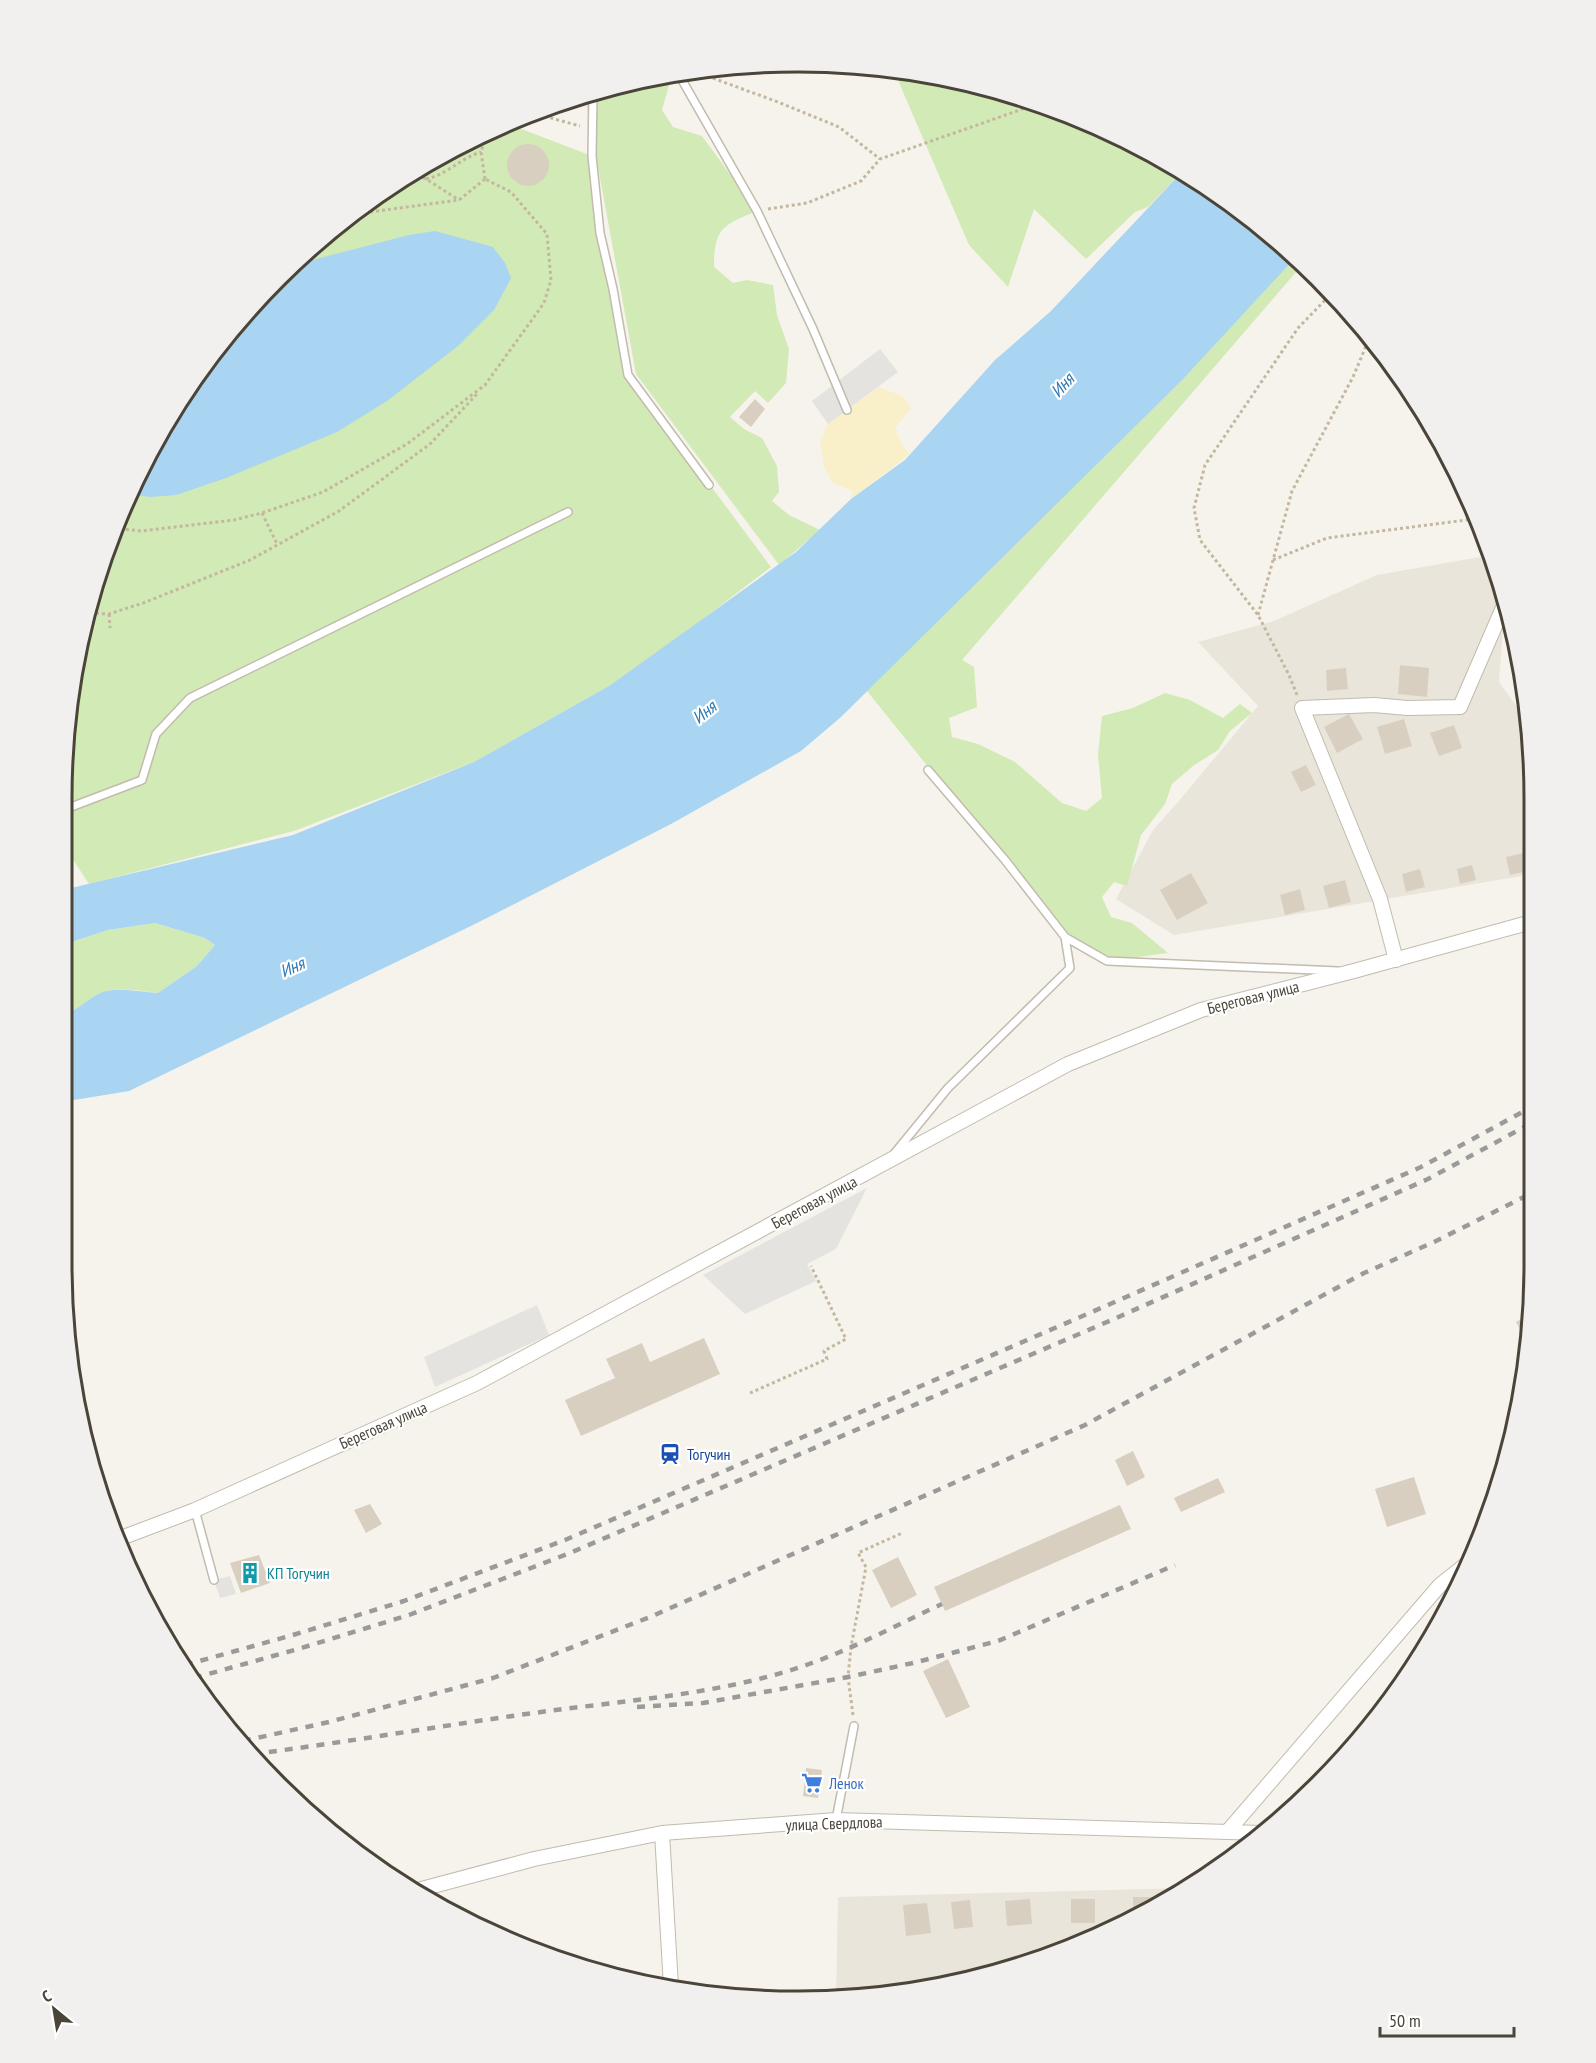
<svg xmlns="http://www.w3.org/2000/svg" width="1596" height="2063" font-family="'PT Sans Narrow',sans-serif">
	<style>
		.residential { fill: #eae5da }
		.green { fill: #d2eab5 }
		.sand { fill: #f9efc9 }
		.parking { fill: #e5e3e0 }
		.water { fill: #a9d4f2 }
		.building { fill: #d8cfc1 }
		.lines { fill: none; stroke-linecap: round; stroke-linejoin: round }
		.service-casing { stroke: #c2bbae; stroke-width: 10 }
		.minor-casing { stroke: #c2bbae; stroke-width: 16 }
		.path { stroke: #c4b79f; stroke-width: 3; stroke-dasharray: 3 3; stroke-linecap: butt }
		.service { stroke: #fff; stroke-width: 7 }
		.minor { stroke: #fff; stroke-width: 14 }
		.rail { stroke: #9a9a9a; stroke-width: 4.5; stroke-dasharray: 8 8; stroke-linecap: butt }
		.labels { text-anchor: middle; dominant-baseline: central; stroke-width: 4.5; stroke-linejoin: round; paint-order: stroke }
		.street-label { font-size: 16px; fill: #4b4439; stroke: #fff }
		.transit-label { font-size: 16px; fill: #164399; stroke: #fff; text-anchor: start }
		.culture-label { font-size: 16px; fill: #0d838f; stroke: #fff; text-anchor: start }
		.shop-label { font-size: 16px; fill: #366cbe; stroke: #fff; text-anchor: start }
		.water-label { font-size: 18px; font-style: italic; fill: #2e7ab2; stroke: #fff }
		.rim { fill: none; stroke: #4b4439; stroke-width: 3 }
	</style>
	<rect width="100%" height="100%" fill="#f6f3ec"/>
	<path class="residential" d="M 1492,555 L 1505,600 L 1499,682 L 1528,722 L 1528,875 L 1174,935 L 1116,899 L 1153,830 L 1178,802 L 1258,706 L 1198,642 L 1274,621 L 1377,575 Z
		M 1185,1888 L 1034,1963 L 846,2000 L 836,2000 L 838,1897 Z"/>
	<path class="green" d="M 889,71 L 942,76 L 1080,118 L 1182,172 L 1148,207 L 1135,212 L 1086,259 L 1034,209 L 1008,287 L 969,245 L 897,78 Z
		M 668,74 L 670,82 L 662,110 L 673,127 L 702,136 L 757,211 C 723,225 714,228 714,267 L 733,283 L 747,280 L 773,285 L 777,315 L 789,349 L 786,383 L 768,403 L 755,391 L 730,417 L 744,429 L 762,438 L 777,466 L 779,492 L 772,501 L 789,515 L 820,530 L 779,565 L 636,374 L 587,107 L 589,95 L 655,76 Z
		M 506,123 L 592,156 L 628,375 L 771,567 L 691,628 L 609,686 L 474,762 L 294,831 L 89,884 L 63,844 L 63,750 L 100,562 L 138,472 L 214,349 L 312,244 L 389,185 Z
		M 1295,258 L 1303,264 L 962,660 L 974,667 L 977,707 L 949,718 L 952,737 L 978,744 L 1015,762 L 1062,803 L 1086,811 L 1102,798 L 1098,755 L 1102,716 L 1133,708 L 1165,693 L 1190,700 L 1223,718 L 1240,704 L 1252,713 L 1230,731 L 1218,750 L 1193,766 L 1172,784 L 1165,804 L 1141,835 L 1127,886 L 1114,882 L 1102,897 L 1111,917 L 1132,923 L 1168,953 L 1107,961 L 1065,937 L 867,691 Z
		M 155,923 L 205,938 L 215,945 L 197,966 L 158,993 C 143,991 113,986 100,993 C 86,1000 77,1011 62,1015 L 62,945 L 108,930 Z"/>
	<path class="sand" d="M 879,387 L 902,396 L 911,408 L 895,428 L 902,445 L 910,454 L 851,499 L 853,491 L 833,483 L 824,467 L 820,443 L 828,424 Z"/>
	<path class="parking" d="M 880,349 L 898,372 L 828,424 L 812,401 Z
		M 867,1188 L 836,1249 L 807,1264 L 816,1281 L 745,1314 L 703,1275 Z
		M 537,1305 L 549,1335 L 435,1387 L 424,1357 Z
		M 230,1576 L 236,1594 L 220,1598 L 214,1580 Z"/>
	<path class="water" d="M 1182,172 L 1207,186 L 1295,258 L 1183,379 L 841,717 L 801,751 L 671,824 L 475,924 L 129,1091 L 62,1102 L 62,1015 C 77,1011 86,1000 100,993 C 113,986 143,992 158,993 L 197,966 L 215,945 L 205,938 L 155,923 L 108,930 L 62,945 L 63,890 L 293,835 L 474,762 L 609,686 L 796,552 L 851,499 L 905,460 L 995,360 L 1051,311 Z
		M 435,231 L 493,247 L 505,263 L 511,278 L 494,310 L 458,346 L 387,401 L 337,432 L 226,478 L 176,495 L 150,497 L 128,494 L 138,472 L 214,349 L 293,265 L 409,235 Z"/>
	<path class="building" d="M507 165a21 21 0 1 1 42 0a21 21 0 1 1-42 0Z
		M 755,399 L 765,409 L 751,427 L 739,417 Z
		M 1400,665 L 1429,668 L 1427,697 L 1398,694 Z
		M 1346,668 L 1348,689 L 1327,691 L 1326,670 Z
		M 1349,714 L 1363,739 L 1337,753 L 1324,727 Z
		M 1404,719 L 1412,746 L 1385,754 L 1377,727 Z
		M 1454,725 L 1462,748 L 1439,756 L 1430,733 Z
		M 1306,765 L 1316,785 L 1301,792 L 1291,772 Z
		M 1524,853 L 1528,871 L 1510,875 L 1506,857 Z
		M 1472,865 L 1476,880 L 1460,884 L 1457,869 Z
		M 1420,869 L 1425,887 L 1406,892 L 1402,874 Z
		M 1191,873 L 1208,903 L 1177,920 L 1160,890 Z
		M 1345,880 L 1351,902 L 1329,908 L 1323,886 Z
		M 1300,889 L 1305,910 L 1285,915 L 1280,895 Z
		M 1528,1315 L 1528,1343 L 1516,1322 Z
		M 704,1338 L 720,1374 L 581,1436 L 565,1400 L 615,1378 L 606,1359 L 642,1343 L 650,1362 Z
		M 1133,1451 L 1145,1477 L 1127,1486 L 1115,1460 Z
		M 1414,1477 L 1426,1514 L 1387,1527 L 1375,1489 Z
		M 1218,1478 L 1225,1492 L 1181,1512 L 1174,1498 Z
		M 370,1504 L 382,1524 L 366,1533 L 354,1510 Z
		M 1120,1505 L 1131,1529 L 945,1611 L 934,1587 Z
		M 259,1555 L 270,1583 L 241,1593 L 230,1563 Z
		M 898,1557 L 917,1595 L 891,1608 L 872,1570 Z
		M 948,1659 L 970,1707 L 946,1718 L 923,1671 Z
		M 806,1768 L 822,1770 L 818,1798 L 803,1796 Z
		M 1133,1897 L 1167,1897 L 1133,1914 Z
		M 1030,1899 L 1032,1924 L 1007,1926 L 1005,1901 Z
		M 1071,1899 L 1095,1899 L 1095,1923 L 1071,1923 Z
		M 970,1900 L 973,1927 L 954,1929 L 951,1902 Z
		M 927,1903 L 931,1933 L 906,1936 L 903,1905 Z"/>
	<g class="lines">
		<defs>
			<path id="service" d="M 678,73 L 757,211 L 813,329 L 847,410
				M 593,94 L 592,156 L 600,233 L 613,289 L 628,375 L 709,485
				M 63,810 L 142,780 L 156,734 L 190,698 L 568,512
				M 1065,937 L 1107,961 L 1338,971
				M 894,1154 L 948,1088 L 1070,968 L 1065,937 L 1005,860 L 928,770
				M 195,1510 L 214,1580
				M 836,1820 L 854,1726"/>
			<path id="minor" d="M 1396,960 L 1380,899 L 1302,708 L 1374,705 L 1407,708 L 1460,707 L 1505,603
				M 121,1538 L 195,1510 L 477,1383 L 1068,1064 L 1201,1010 L 1354,971 L 1528,923
				M 1228,1831 L 1440,1585 L 1464,1566
				M 662,1833 L 671,1987
				M 414,1891 L 534,1859 L 662,1833 L 836,1820 L 1261,1833"/>
		</defs>
		<use href="#service" class="service-casing"/>
		<use href="#minor" class="minor-casing"/>
		<path class="path" d="M 696,72 L 778,102 L 839,127 L 880,159
			M 533,113 L 580,126
			M 412,173 L 426,179 L 459,200
			M 426,179 C 446,175 461,158 481,152
			M 485,179 L 481,152 L 487,133
			M 768,209 L 807,203 L 861,181 L 880,159 L 1037,104
			M 347,218 L 362,213 L 459,200 L 485,179
			M 262,513 L 277,544
			M 114,528 L 141,531 L 234,520 L 262,513 L 323,492 L 407,444 L 485,385 L 544,303 L 551,280 L 547,234 L 511,192 L 485,179
			M 1273,560 L 1327,538 L 1474,519
			M 90,613 L 109,614 L 146,602 L 250,560 L 339,511 L 430,444 L 478,393
			M 109,614 L 110,628
			M 1258,615 L 1292,491 L 1353,377 L 1369,339
			M 1297,695 L 1289,675 L 1258,615 L 1200,540 L 1194,508 L 1205,465 L 1298,328 L 1332,293
			M 750,1393 L 827,1359 L 824,1351 L 846,1339 L 811,1266
			M 853,1715 L 848,1677 L 851,1647 L 866,1567 L 858,1553 L 902,1533"/>
		<use href="#service" class="service"/>
		<use href="#minor" class="minor"/>
		<path class="rail" d="M 185,1665 L 293,1635 L 404,1601 L 565,1540 L 1108,1305 L 1421,1167 L 1528,1109
			M 194,1678 L 298,1649 L 409,1615 L 570,1553 L 1114,1319 L 1428,1179 L 1528,1125
			M 637,1707 L 703,1703 L 848,1677 L 913,1663 L 998,1641 L 1175,1565
			M 243,1741 L 329,1722 L 493,1678 L 650,1617 L 1085,1425 L 1364,1273 L 1434,1242 L 1528,1195
			M 253,1754 C 349,1742 445,1725 541,1712 C 629,1700 725,1694 809,1664 C 855,1648 898,1624 942,1604"/>
	</g>
	<defs>
		<symbol id="station-bare" viewBox="-9 -9 18 18"><path d="M-3-6H3Q5-6 5-4V2Q5 4 3 4L4.5 6H3L1.5 4h-3L-3 6H-4.5L-3 4Q-5 4-5 2V-4Q-5-6-3-6ZM-3.5-4v3h7v-3ZM-3.5 1v1.5H-2V1ZM2 1v1.5H3.5V1Z" fill="#1a4fb4" stroke="#fff" stroke-width="2.5" paint-order="stroke"/></symbol>
		<symbol id="building-bare" viewBox="-9 -9 18 18"><path d="M-4-6H4V6H1V3H-1V6H-4ZM-2.5-4.3h1.7v1.8h-1.7ZM.8-4.3h1.7v1.8H.8ZM-2.5-1h1.7V.8h-1.7ZM.8-1h1.7V.8H.8Z" fill="#0f9aa8" stroke="#fff" stroke-width="2.5" paint-order="stroke"/></symbol>
		<symbol id="supermarket-bare" viewBox="-9 -9 18 18"><path d="M-6-5.5h2.5l.6 2H6L4.5 2H-2.5L-4.4-4H-6ZM-1.5 3.2a1.3 1.3 0 1 0 .1 0ZM3 3.2a1.3 1.3 0 1 0 .1 0Z" fill="#3f7fe0" stroke="#fff" stroke-width="2.5" paint-order="stroke"/></symbol>
	</defs>
	<g fill-rule="evenodd">
		<use href="#station-bare" x="655" y="1439" width="30" height="30"/>
		<use href="#building-bare" x="235" y="1558" width="30" height="30"/>
		<use href="#supermarket-bare" x="797" y="1768" width="30" height="30"/>
	</g>
	<g class="labels">
		<g class="street-label">
			<text transform="translate(1253 997) rotate(-14)">Береговая улица</text>
			<text transform="translate(814 1202) rotate(-28)">Береговая улица</text>
			<text transform="translate(383 1425) rotate(-24)">Береговая улица</text>
			<text transform="translate(834 1823) rotate(-2)">улица Свердлова</text>
		</g>
		<g class="transit-label">
			<text x="687" y="1454">Тогучин</text>
		</g>
		<g class="culture-label">
			<text x="267" y="1573">КП Тогучин</text>
		</g>
		<g class="shop-label">
			<text x="829" y="1783">Ленок</text>
		</g>
		<g class="water-label">
			<text transform="translate(1062 385) rotate(-47)">Иня</text>
			<text transform="translate(704 712) rotate(-39)">Иня</text>
			<text transform="translate(292 967) rotate(-24)">Иня</text>
		</g>
	</g>
	<path d="M0 0H1596V2063H0ZM798 72H798A726 726 0 0 1 1524 798V1265A726 726 0 0 1 798 1991H798A726 726 0 0 1 72 1265V798A726 726 0 0 1 798 72Z" fill="#f1f0ef" fill-rule="evenodd"/>
	<path class="rim" d="M798 72H798A726 726 0 0 1 1524 798V1265A726 726 0 0 1 798 1991H798A726 726 0 0 1 72 1265V798A726 726 0 0 1 798 72Z"/>
	<g transform="translate(54 2009) rotate(330)" stroke="#ffffff" stroke-width="4.5" paint-order="stroke">
	<path d="M0-4.5L10 22L0 15L-10 22Z" fill="#4b4439"/>
	<text y="-9" font-size="16" font-weight="bold" text-anchor="middle" fill="#4b4439">С</text>
	</g>
	<path d="M1380 2027v9h134v-9" fill="none" stroke="#4b4439" stroke-width="3"/>
	<text x="1389" y="2027" font-size="18" fill="#4b4439" stroke="#ffffff" stroke-width="4.5" paint-order="stroke">50 m</text>
</svg>
